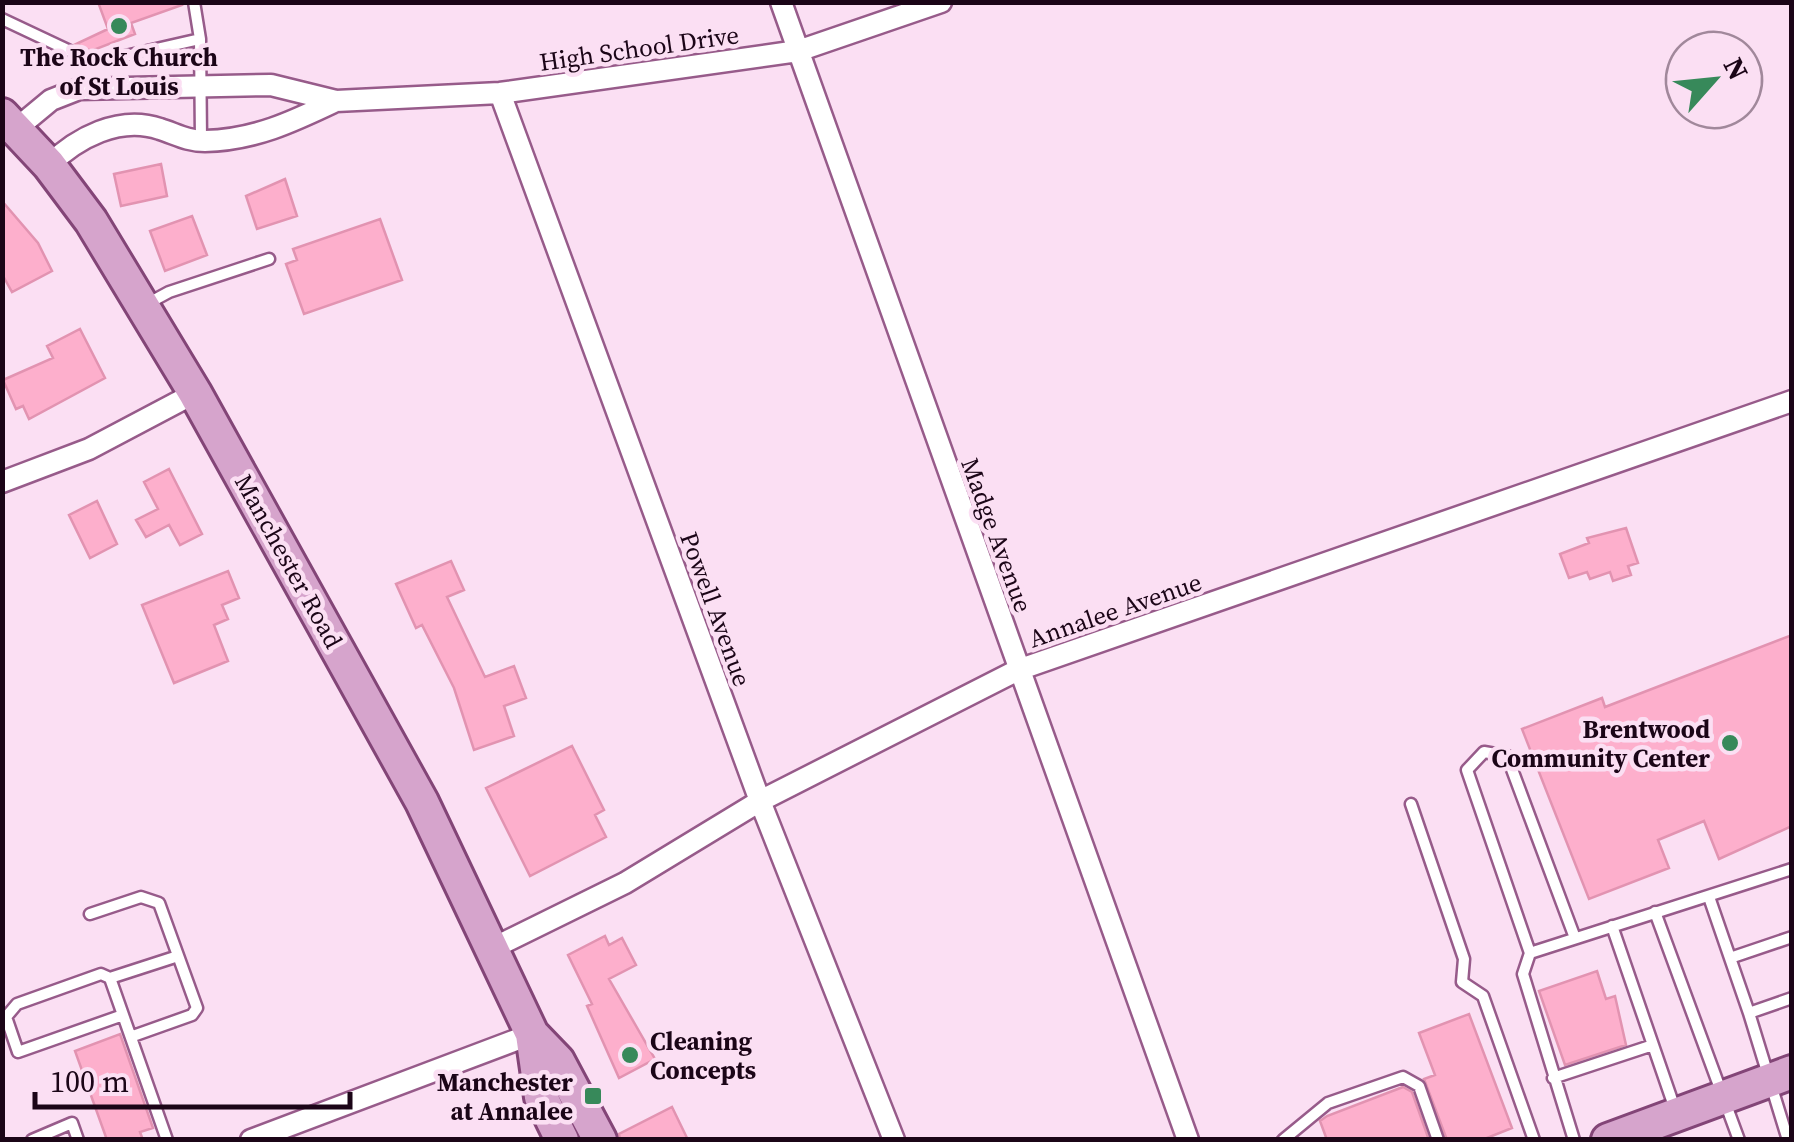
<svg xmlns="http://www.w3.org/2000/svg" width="1794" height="1142" font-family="'Source Serif 4',serif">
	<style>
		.building { fill: #fdafcc; stroke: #e293b1; stroke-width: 2.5 }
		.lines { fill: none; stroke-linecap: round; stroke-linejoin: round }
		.service-casing { stroke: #975b8a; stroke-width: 15 }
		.minor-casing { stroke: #975b8a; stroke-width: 25 }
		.primary-casing { stroke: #834577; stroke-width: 38 }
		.service { stroke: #fff; stroke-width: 10 }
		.minor { stroke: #fff; stroke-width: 20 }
		.primary { stroke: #d6a4cc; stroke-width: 32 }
		.poi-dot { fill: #37895a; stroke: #fbdff3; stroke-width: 4 }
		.labels { text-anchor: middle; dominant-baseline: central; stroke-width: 9; stroke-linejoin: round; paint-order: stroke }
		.street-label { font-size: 25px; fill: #1b0517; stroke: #fbdff3 }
		.poi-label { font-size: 25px; font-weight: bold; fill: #1b0517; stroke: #fbdff3; text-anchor: end }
	</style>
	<rect width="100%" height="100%" fill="#fbdff3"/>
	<path class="building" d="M 98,2 L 181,2 L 182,5 L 131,23 L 135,34 L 91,51 L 76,44 L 108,29 Z
		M 161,164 L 167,196 L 121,206 L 114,174 Z
		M 285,179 L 297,216 L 257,229 L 246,196 Z
		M 2,201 L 38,243 L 52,271 L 12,292 L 2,274 Z
		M 192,216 L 207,255 L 165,271 L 150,231 Z
		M 380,219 L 402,280 L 304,314 L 286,264 L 297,260 L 293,249 Z
		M 80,329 L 105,378 L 29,419 L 23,406 L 16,409 L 3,380 L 53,358 L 47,346 Z
		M 169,469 L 202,534 L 180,545 L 169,525 L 146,537 L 136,520 L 158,509 L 144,482 Z
		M 97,501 L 117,544 L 90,558 L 69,515 Z
		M 1626,528 L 1638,563 L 1628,566 L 1631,575 L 1613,581 L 1610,572 L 1590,579 L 1587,572 L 1569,578 L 1560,554 L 1589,543 L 1587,538 Z
		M 451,561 L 464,590 L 447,597 L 485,677 L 514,666 L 526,698 L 504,706 L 514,736 L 474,750 L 454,688 L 422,625 L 416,628 L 396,584 Z
		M 228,571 L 239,598 L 222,605 L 228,619 L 214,625 L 228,661 L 174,683 L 142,605 Z
		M 1792,635 L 1792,826 L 1719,859 L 1704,821 L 1658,840 L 1669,868 L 1589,899 L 1522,729 L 1602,698 L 1605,707 Z
		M 572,746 L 604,810 L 595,815 L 606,837 L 530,876 L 486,788 Z
		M 605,936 L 609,945 L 622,938 L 636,965 L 609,979 L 655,1059 L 619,1078 L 587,1006 L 592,1004 L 568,955 Z
		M 1597,971 L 1606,999 L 1615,996 L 1626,1045 L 1565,1065 L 1539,991 Z
		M 1469,1014 L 1512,1128 L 1482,1140 L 1447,1140 L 1424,1079 L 1435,1075 L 1419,1033 Z
		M 120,1034 L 153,1128 L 140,1132 L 143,1140 L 107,1140 L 75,1051 Z
		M 1403,1087 L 1412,1092 L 1429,1140 L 1327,1140 L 1320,1121 L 1327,1116 Z
		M 672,1107 L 688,1140 L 620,1140 L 619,1134 Z"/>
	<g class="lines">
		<defs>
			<path id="service" d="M 194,2 L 200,39 L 201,140
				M 2,19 L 89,60 L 108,60 L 200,39
				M 145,305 L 169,292 L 269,259
				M 1411,804 L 1464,959 L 1462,982 L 1483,996 L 1534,1140
				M 1709,897 L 1749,1013
				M 1655,912 L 1739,1140
				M 90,914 L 141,897 L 159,903 L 197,1008 L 192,1015 L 133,1036
				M 1612,926 L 1675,1109
				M 1530,953 L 1792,869
				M 1730,958 L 1792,937
				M 110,978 L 178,956
				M 123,1015 L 18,1052 L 6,1017 L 17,1004 L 101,974 L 110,978 L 167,1140
				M 1553,1078 L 1653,1045
				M 32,1140 L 72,1123 L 78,1140
				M 1283,1140 L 1328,1103 L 1403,1077 L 1419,1086 L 1438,1140
				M 1574,1140 L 1523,974 L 1530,953 L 1467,770 L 1484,752 L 1507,756 L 1575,938
				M 1788,1140 L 1749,1013 L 1792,998"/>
			<path id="minor" d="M 781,2 L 1188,1140
				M 500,93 L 760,801 L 894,1140
				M 16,129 L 51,100 L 79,89 L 271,85 L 336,101 L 500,93 L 798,51 L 941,2
				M 49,165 C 77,138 119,115 160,129 C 176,134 187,141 205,141 C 254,140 292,122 336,101
				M 2,482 L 89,449 L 195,393
				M 491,949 L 625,883 L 760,801 L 1018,670 L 1792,401
				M 251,1140 L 532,1034"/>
			<path id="primary" d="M 2,115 L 49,165 L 91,221 L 195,393 L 422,802 L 532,1034 L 558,1061 L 600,1140
				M 532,1034 L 541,1097 L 562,1140
				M 1608,1140 L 1792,1072"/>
		</defs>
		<use href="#service" class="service-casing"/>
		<use href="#minor" class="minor-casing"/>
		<use href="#primary" class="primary-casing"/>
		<use href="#service" class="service"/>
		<use href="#minor" class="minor"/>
		<use href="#primary" class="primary"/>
	</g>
	<g class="poi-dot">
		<circle cx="119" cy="26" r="10"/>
		<circle cx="1730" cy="743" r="10"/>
		<circle cx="630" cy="1055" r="10"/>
		<rect x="583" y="1086" width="20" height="20" rx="5"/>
	</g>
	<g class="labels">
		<g class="street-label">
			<text transform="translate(639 48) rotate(-8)">High School Drive</text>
			<text transform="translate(997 535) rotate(70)">Madge Avenue</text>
			<text transform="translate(289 561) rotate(61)">Manchester Road</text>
			<text transform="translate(716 609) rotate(70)">Powell Avenue</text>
			<text transform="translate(1115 610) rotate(-19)">Annalee Avenue</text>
		</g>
		<g class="poi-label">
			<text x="119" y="57" text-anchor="middle">The Rock Church<tspan x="119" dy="29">of St Louis</tspan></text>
			<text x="1710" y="729">Brentwood<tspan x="1710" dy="29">Community Center</tspan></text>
			<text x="650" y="1041" text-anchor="start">Cleaning<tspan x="650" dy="29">Concepts</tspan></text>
			<text x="573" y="1082">Manchester<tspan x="573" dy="29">at Annalee</tspan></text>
		</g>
	</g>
	<rect width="1794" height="1142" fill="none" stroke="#1b0517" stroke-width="10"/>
	<g transform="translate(1714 80) rotate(63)"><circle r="48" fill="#fbdff3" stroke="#a1889b" stroke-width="2.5"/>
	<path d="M0-8L18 38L0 25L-18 38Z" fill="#37895a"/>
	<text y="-15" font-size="28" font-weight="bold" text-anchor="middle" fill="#1b0517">N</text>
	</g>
	<path d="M35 1092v15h315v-15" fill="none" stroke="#1b0517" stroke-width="5"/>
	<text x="50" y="1092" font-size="30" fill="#1b0517" stroke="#fbdff3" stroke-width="8" paint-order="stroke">100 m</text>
</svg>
